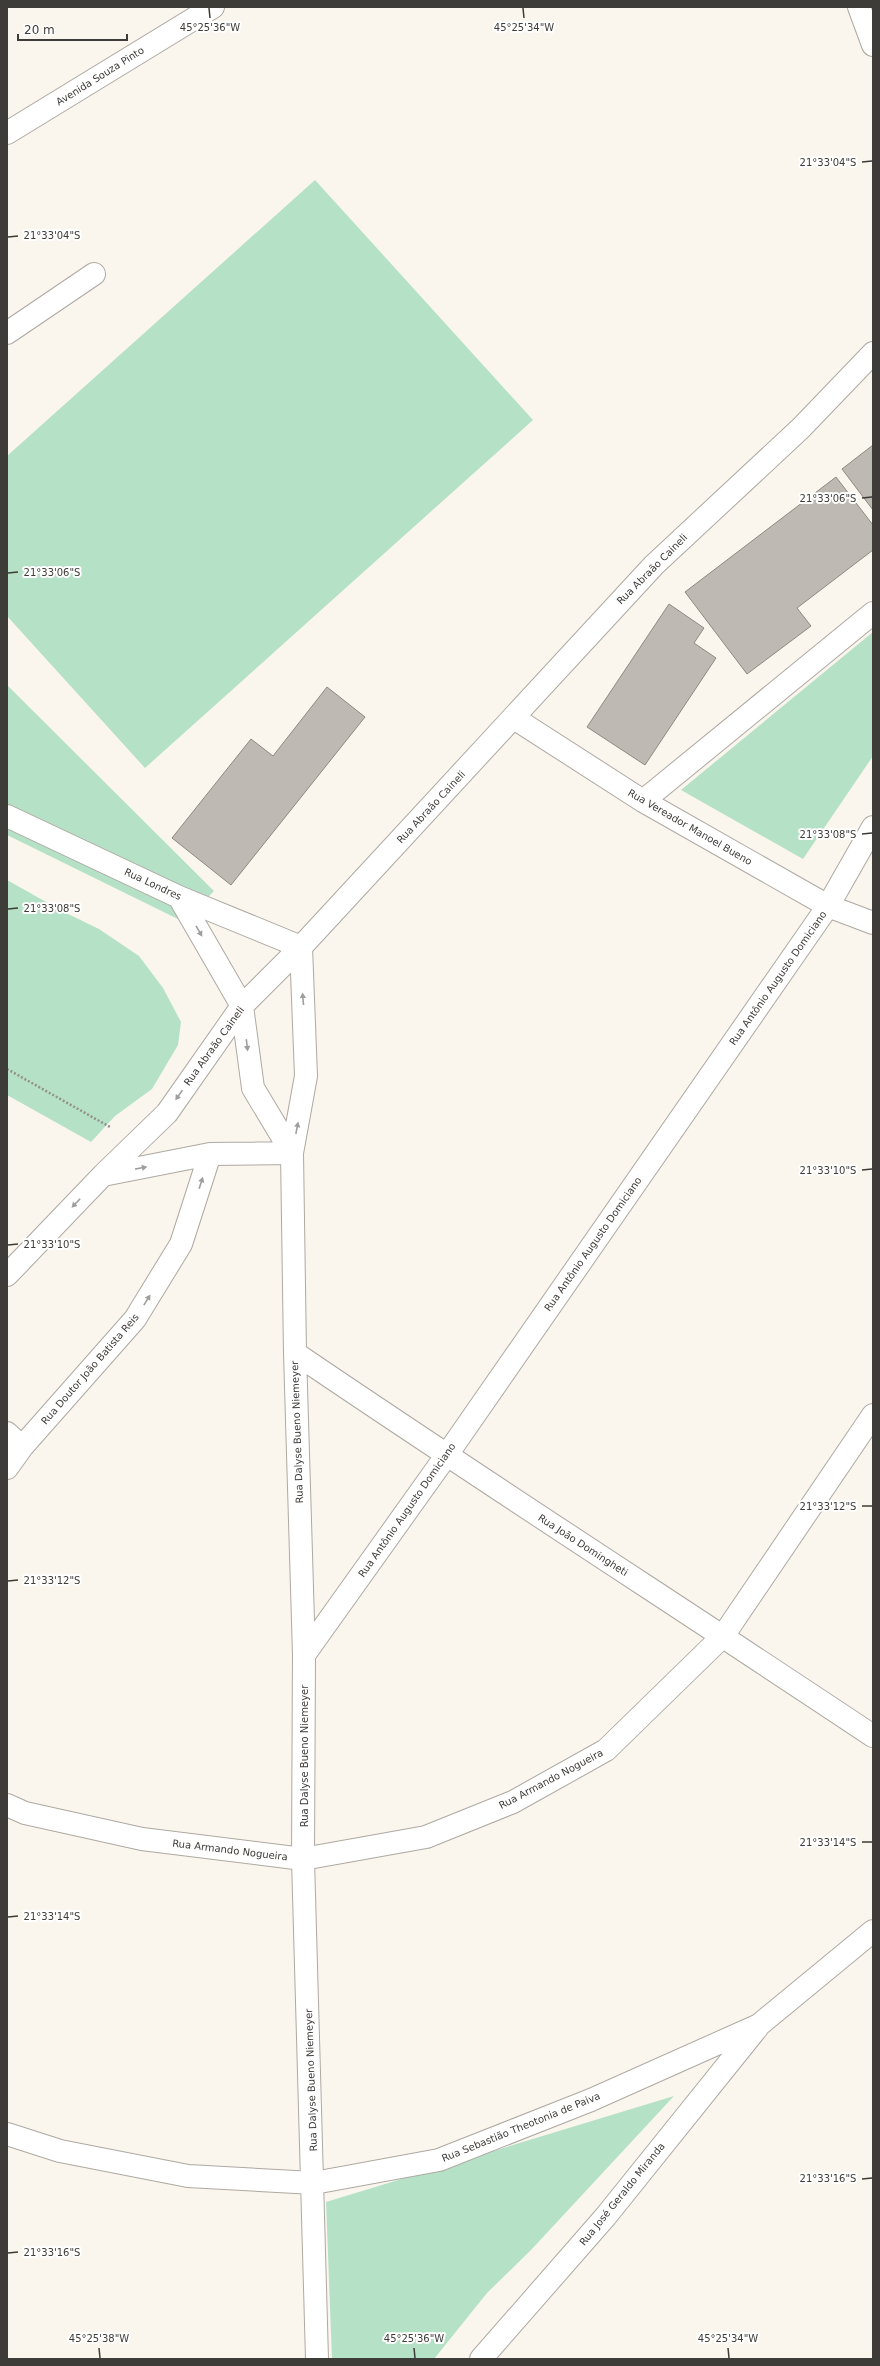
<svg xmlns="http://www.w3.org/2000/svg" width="880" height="2366" font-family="'DejaVu Sans',sans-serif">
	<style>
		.green { fill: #b5e2c7 }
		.building { fill: #beb9b2; stroke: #8e8982 }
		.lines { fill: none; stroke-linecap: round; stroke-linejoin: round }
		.minor-casing { stroke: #aea9a2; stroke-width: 24 }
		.path { stroke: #94908b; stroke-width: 2.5; stroke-dasharray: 2 2; stroke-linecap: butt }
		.minor { stroke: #fff; stroke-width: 22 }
		.oneway { fill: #9e9e9c }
		.ticks { fill: none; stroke: #3e3c39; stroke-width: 1.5 }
		.labels { text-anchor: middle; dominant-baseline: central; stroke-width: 4; stroke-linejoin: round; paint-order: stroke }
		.street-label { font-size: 10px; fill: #3e3c39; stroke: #fff }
		.ticks-label { font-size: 10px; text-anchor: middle; fill: #3e3c39; stroke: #fff; stroke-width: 4; stroke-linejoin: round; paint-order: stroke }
	</style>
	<rect width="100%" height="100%" fill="#faf5ed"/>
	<path class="green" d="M 315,180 L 533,420 L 145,768 L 7,616 L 7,456 Z
		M 873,632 L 873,756 L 803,859 L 681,790 Z
		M 7,685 L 214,891 L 184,922 L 7,835 Z
		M 7,880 L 64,912 L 99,929 L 139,956 L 163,988 L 181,1022 L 178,1045 L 152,1089 L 115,1116 L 91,1142 L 7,1095 Z
		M 674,2096 L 531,2250 L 487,2293 L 434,2359 L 332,2359 L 326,2202 Z"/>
	<path class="building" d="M 873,445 L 873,510 L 842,469 Z
		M 836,477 L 873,525 L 873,550 L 797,608 L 811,626 L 747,674 L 685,592 Z
		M 669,604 L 704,628 L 694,643 L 716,658 L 645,765 L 587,727 Z
		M 327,687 L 365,717 L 231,885 L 172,838 L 251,739 L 273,756 Z"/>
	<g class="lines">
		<defs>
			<path id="minor" d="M 859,7 L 873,45
				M 7,133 L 213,7
				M 7,333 L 94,274
				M 514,718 L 643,801 L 828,906 L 873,923
				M 643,801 L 873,613
				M 7,816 L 179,897 L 301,947 L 306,1076 L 292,1153 L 253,1088 L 242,1006 L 179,897
				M 103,1175 L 210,1154 L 292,1153 L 295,1353 L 304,1655 L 303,1859 L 317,2359
				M 7,1275 L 103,1175 L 167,1113 L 242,1006 L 301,947 L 654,565 L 801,428 L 873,353
				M 295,1353 C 486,1483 681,1608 873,1736
				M 7,1433 L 22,1447
				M 7,1468 L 22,1447 L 135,1319 L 181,1244 L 210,1154
				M 304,1655 L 446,1456 L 828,906 L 873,827
				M 7,1805 L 25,1813 L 142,1839 L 303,1859 L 426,1837 L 513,1802 L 606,1750 L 723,1636 L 873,1415
				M 7,2134 L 60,2151 L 188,2176 L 314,2183 L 439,2160 L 591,2100 L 759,2025 L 873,1931
				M 481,2359 L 606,2216 L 757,2028"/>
		</defs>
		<use href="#minor" class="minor-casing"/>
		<path class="path" d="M 7,1069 L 110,1127"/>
		<use href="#minor" class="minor"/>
	</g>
	<defs><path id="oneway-solid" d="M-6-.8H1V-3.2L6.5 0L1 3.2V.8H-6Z"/></defs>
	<g class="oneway">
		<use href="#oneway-solid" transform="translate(199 931) rotate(60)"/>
		<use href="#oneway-solid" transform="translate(303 999) rotate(-95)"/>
		<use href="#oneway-solid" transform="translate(247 1045) rotate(83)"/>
		<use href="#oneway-solid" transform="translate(179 1095) rotate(125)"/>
		<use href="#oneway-solid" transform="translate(297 1128) rotate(-79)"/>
		<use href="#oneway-solid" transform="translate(141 1168) rotate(-11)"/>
		<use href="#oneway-solid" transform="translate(201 1183) rotate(-72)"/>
		<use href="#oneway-solid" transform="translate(76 1203) rotate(134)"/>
		<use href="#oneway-solid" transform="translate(147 1300) rotate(-58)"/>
	</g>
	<path class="ticks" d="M 209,8 L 210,18M 523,8 L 524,18M 862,162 L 872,161M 8,237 L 18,236M 862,498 L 872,497M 8,573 L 18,572M 862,834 L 872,833M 8,909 L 18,908M 862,1170 L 872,1169M 8,1245 L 18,1244M 862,1506 L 872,1506M 8,1581 L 18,1580M 862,1842 L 872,1842M 8,1917 L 18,1916M 862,2179 L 872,2178M 8,2253 L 18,2252M 99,2348 L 100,2358M 414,2348 L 415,2358M 728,2348 L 729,2358"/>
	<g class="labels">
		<g class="street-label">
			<text transform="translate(100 76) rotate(-32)">Avenida Souza Pinto</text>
			<text transform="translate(652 569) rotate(-45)">Rua Abraão Caineli</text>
			<text transform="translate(431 807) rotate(-47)">Rua Abraão Caineli</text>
			<text transform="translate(690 827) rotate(30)">Rua Vereador Manoel Bueno</text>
			<text transform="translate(153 884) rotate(25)">Rua Londres</text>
			<text transform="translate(778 978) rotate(-55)">Rua Antônio Augusto Domiciano</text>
			<text transform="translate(214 1046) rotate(-54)">Rua Abraão Caineli</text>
			<text transform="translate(593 1244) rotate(-55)">Rua Antônio Augusto Domiciano</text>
			<text transform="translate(90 1369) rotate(-49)">Rua Doutor João Batista Reis</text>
			<text transform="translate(297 1432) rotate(-92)">Rua Dalyse Bueno Niemeyer</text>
			<text transform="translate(407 1510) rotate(-55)">Rua Antônio Augusto Domiciano</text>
			<text transform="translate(583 1545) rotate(33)">Rua João Domingheti</text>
			<text transform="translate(304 1756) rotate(-90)">Rua Dalyse Bueno Niemeyer</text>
			<text transform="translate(551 1779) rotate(-28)">Rua Armando Nogueira</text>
			<text transform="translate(230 1850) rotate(7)">Rua Armando Nogueira</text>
			<text transform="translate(311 2080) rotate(-92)">Rua Dalyse Bueno Niemeyer</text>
			<text transform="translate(521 2127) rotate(-22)">Rua Sebastião Theotonia de Paiva</text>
			<text transform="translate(622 2194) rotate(-51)">Rua José Geraldo Miranda</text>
		</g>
	</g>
	<g class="ticks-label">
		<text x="210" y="31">45°25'36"W</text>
		<text x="524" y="31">45°25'34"W</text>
		<text x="828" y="166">21°33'04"S</text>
		<text x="52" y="239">21°33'04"S</text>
		<text x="828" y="502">21°33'06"S</text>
		<text x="52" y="576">21°33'06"S</text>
		<text x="828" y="838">21°33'08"S</text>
		<text x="52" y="912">21°33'08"S</text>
		<text x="828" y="1174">21°33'10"S</text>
		<text x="52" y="1248">21°33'10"S</text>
		<text x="828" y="1510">21°33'12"S</text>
		<text x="52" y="1584">21°33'12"S</text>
		<text x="828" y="1846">21°33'14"S</text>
		<text x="52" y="1920">21°33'14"S</text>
		<text x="828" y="2182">21°33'16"S</text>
		<text x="52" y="2256">21°33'16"S</text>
		<text x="99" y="2342">45°25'38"W</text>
		<text x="414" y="2342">45°25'36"W</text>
		<text x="728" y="2342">45°25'34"W</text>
	</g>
	<rect width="880" height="2366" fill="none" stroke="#3e3c39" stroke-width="16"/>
	<path d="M18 34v6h109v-6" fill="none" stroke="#3e3c39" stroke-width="2"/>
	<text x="24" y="34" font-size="12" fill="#3e3c39" stroke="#ffffff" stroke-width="3" paint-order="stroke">20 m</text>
</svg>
